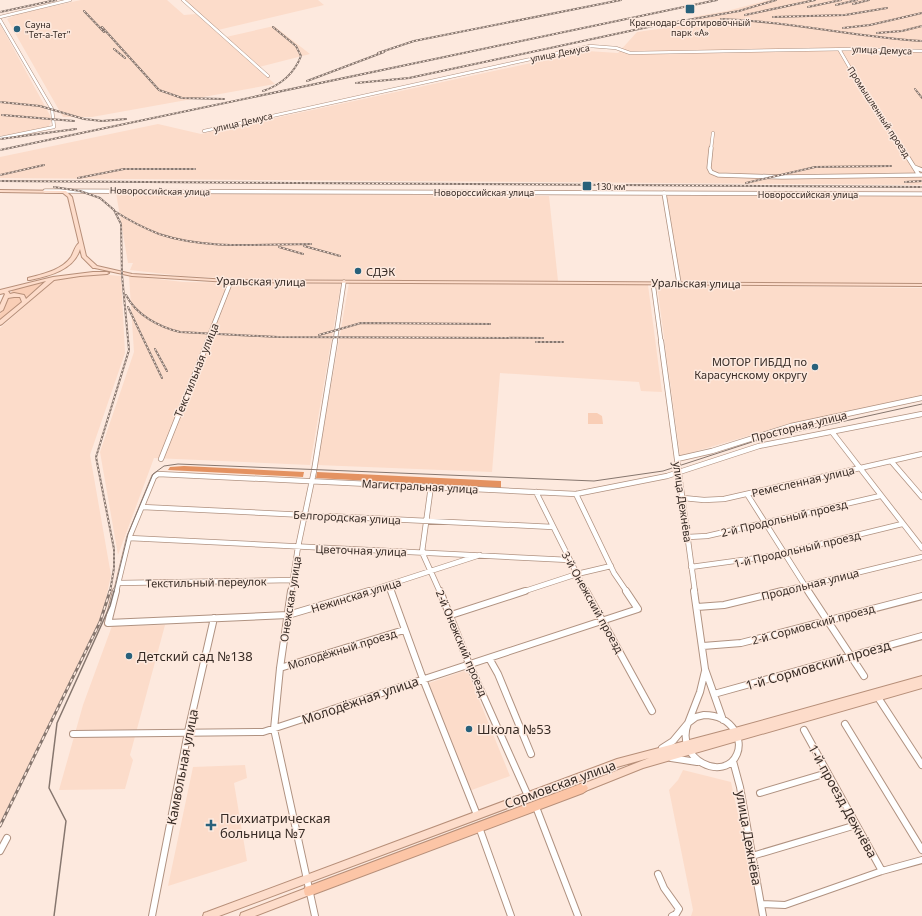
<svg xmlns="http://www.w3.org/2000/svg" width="922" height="916" font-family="'Noto Sans',sans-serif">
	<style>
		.built { fill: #fcdcca }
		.green { fill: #f9ceb6 }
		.forest { fill: #e49261 }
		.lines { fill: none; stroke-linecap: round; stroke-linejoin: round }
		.minor-far3-casing { stroke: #b09281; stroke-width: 3.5 }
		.minor-far2-casing { stroke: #b09281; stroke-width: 5 }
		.minor-far1-casing { stroke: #b09281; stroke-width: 6 }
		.minor-casing { stroke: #b09281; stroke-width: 8 }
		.major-casing { stroke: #b78f79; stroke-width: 2 }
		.highway-casing { stroke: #b78f79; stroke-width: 2 }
		.minor-far3 { stroke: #fff; stroke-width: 2.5 }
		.minor-far2 { stroke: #fff; stroke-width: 3.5 }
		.minor-far1 { stroke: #fff; stroke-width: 4.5 }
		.minor { stroke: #fff; stroke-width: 6 }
		.major { fill: #fddcca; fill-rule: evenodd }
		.highway { fill: #fcc5a6; fill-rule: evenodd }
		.tram-far1 { stroke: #86766e; stroke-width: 1 }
		.tram { stroke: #86766e; stroke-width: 1.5 }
		.rail-far1-casing { stroke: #86766e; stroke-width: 2 }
		.rail-casing { stroke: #86766e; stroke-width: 3 }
		.rail-far1 { stroke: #fde9de; stroke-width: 1; stroke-dasharray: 2; stroke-linecap: butt }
		.rail { stroke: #fde9de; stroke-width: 1.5; stroke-dasharray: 4; stroke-linecap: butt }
		.poi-dot { fill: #28617b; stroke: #fde9de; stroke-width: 1.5 }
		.labels { text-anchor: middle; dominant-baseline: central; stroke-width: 3; stroke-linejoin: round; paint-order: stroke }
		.far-poi-label { font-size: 9px; fill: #372b25; stroke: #fde9de; text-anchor: start }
		.far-street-label { font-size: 9px; fill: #372b25; stroke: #fde9de }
		.poi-label { font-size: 11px; fill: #372b25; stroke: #fde9de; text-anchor: start }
		.street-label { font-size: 11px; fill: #372b25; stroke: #fde9de }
		.near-poi-label { font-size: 13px; fill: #372b25; stroke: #fde9de; text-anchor: start }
		.near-street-label { font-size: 13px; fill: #372b25; stroke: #fde9de }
	</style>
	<rect width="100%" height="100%" fill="#fde9de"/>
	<path class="built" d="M 81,0 L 167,0 L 184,15 L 196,14 L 275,84 L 92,117 L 63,117 L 7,19 L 18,14 Z
		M 185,0 L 318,0 L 324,5 L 218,30 Z
		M 769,0 L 922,0 L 922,185 L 0,178 L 0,157 L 158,124 L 201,134 L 587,51 L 618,53 L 637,32 L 699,23 L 693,17 L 727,11 Z
		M 0,24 L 52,119 L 49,126 L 44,129 L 0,136 Z
		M 274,26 L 310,54 L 259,67 L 226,37 Z
		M 116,193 L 549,196 L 558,281 L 244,279 L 182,276 L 130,270 L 133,263 L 128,263 Z
		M 666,196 L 922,196 L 922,284 L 681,281 Z
		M 98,274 L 121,276 L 125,353 L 90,455 L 111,575 L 103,613 L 0,823 L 0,328 L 56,279 Z
		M 129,276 L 184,282 L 341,284 L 310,465 L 154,458 L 118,555 L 100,452 L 134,352 Z
		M 349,283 L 648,285 L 662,392 L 641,391 L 639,382 L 500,373 L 492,472 L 317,465 Z
		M 657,285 L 922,288 L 922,396 L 785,425 L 680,456 Z
		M 165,625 L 130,755 L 133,760 L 125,789 L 59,790 L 83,705 L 112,626 Z
		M 467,670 L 510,776 L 469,791 L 429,683 Z
		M 245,765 L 247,778 L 234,783 L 247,861 L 168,886 L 193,767 Z
		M 683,770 L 731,782 L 760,916 L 691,916 L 693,910 L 669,790 L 678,780 Z"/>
	<path class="green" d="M 46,280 L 26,298 L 23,295 L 10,294 L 13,290 Z
		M 9,297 L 21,297 L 22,302 L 0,321 L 0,314 Z
		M 588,413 L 597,413 L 602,416 L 603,424 L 588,424 Z"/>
	<path class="forest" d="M 184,466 L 304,472 L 303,477 L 168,470 L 170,467 Z
		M 317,472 L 501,481 L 501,488 L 316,478 Z"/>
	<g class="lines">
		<defs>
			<path id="minor-far3" d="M 183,0 L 268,76
				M 0,17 L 70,0
				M 0,20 L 52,109 L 54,127 L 0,138
				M 839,49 L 865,94 L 903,149
				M 204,131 L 590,46 L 616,48 L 630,53 L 852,49 L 922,51
				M 711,149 L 713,133"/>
			<path id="minor-far2" d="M 711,148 L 709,168 L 711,172 L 718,175 L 782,177 L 922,175
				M 902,148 L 919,175
				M 914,167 L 922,170
				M 45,191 L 922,194
				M 664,193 L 679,283
				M 653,283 L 661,342
				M 207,342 L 231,281
				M 335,342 L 344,282"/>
			<path id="minor-far1" d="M 661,341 L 695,592
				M 832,432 L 922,548
				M 161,459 L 208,341
				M 677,459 L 712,451 L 791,426 L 922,398
				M 891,461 L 922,497
				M 431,486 L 422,552 L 440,592
				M 536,492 L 586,592
				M 576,494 L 614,573 L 627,592
				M 747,494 L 809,592
				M 683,498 L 704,500 L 724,499 L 922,454
				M 142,507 L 553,527
				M 688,537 L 707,536 L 880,496
				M 129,538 L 569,560
				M 691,567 L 771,556 L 902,524
				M 119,583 L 293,580
				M 389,585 L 391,592
				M 116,592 L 129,538 L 154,477 L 158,474 L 576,494 L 667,476 L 759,446 L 922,414
				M 291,592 L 298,547 L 314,471 L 335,341
				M 366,592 L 480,555
				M 522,592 L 577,574 L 611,566
				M 778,592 L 922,557"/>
			<path id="minor" d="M 116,591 L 108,623 L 288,615 L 369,591
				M 291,591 L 280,668 L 274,729 L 315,916
				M 391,591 L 423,679 L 477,815
				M 440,591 L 469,664 L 528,796
				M 586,591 L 652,711
				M 694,591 L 705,669 L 723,720
				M 808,591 L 864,676
				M 697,607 L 724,605 L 782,591
				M 451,615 L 525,591
				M 703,646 L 741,643 L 922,596
				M 489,658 L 498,674 L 531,754
				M 280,668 L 404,630
				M 714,694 L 922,636
				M 877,696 L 922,765
				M 704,715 C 717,715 728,720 735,731 C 739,738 740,747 737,754 C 725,783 674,760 688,723 L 696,717 Z
				M 688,723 L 700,692 L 705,671
				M 845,724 L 922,850
				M 804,730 L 882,871
				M 73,734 L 263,732 L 638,609 L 626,591
				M 662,748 L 673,741 L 688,723
				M 671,758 L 697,762
				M 733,761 L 740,787 L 763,916
				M 760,793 L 827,773
				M 536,807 L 578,916
				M 479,827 L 511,916
				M 0,851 L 7,838
				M 752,856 L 856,825
				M 658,874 L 664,888 L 679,909 L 676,914 L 672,916
				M 762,904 L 785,905 L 882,871 L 922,860
				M 152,916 L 189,727 L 214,618"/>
			<path id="major" d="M 0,190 L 66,191 L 72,197 L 86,256 L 97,266 L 132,274 L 229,280 L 922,284 L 922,286 L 229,282 L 132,276 L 95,268 L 93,268 L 82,257 L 80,249 C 74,270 49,276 30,280 L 28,280 L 28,278 C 43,274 62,270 71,257 C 74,252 75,246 79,243 L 68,197 L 63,193 L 0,192 Z
				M 93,272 L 107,272 L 109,273 L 107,274 L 80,276 L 54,280 L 2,324 L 0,325 L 0,320 L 22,302 L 20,297 L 14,297 L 8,298 L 3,310 L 0,312 L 0,305 L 5,294 L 4,293 L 0,294 L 0,290 L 53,277 ZM 46,281 L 26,299 L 24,295 L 14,293 L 10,294 L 8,291 Z
				M 922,676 L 922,688 L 643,768 L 583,792 L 580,791 L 579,788 L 580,785 L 649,758 L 617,767 L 219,916 L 203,916 L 204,913 L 207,912 L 617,759 L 735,728 Z
				M 309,887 L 312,888 L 313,891 L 312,894 L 255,916 L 240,916 L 241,913 Z"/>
			<path id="highway" d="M 583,783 L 586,785 L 588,788 L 586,791 L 583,793 L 309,896 L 305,895 L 304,891 L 305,887 L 309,886 Z"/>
		</defs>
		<use href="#minor-far3" class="minor-far3-casing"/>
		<use href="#minor-far2" class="minor-far2-casing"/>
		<use href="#minor-far1" class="minor-far1-casing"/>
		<use href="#minor" class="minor-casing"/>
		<use href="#major" class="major-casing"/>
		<use href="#highway" class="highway-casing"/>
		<use href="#minor-far3" class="minor-far3"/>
		<use href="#minor-far2" class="minor-far2"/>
		<use href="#minor-far1" class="minor-far1"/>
		<use href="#minor" class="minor"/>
		<use href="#major" class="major"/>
		<use href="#highway" class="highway"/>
		<path class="tram-far1" d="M 114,592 L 128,534 L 153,474 L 164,466 L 178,464 L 594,481 L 663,471 L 755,441 L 922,404"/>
		<path class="tram" d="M 54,916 L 66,821 L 49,788 L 57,723 L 110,606 L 114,591"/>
		<defs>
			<path id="rail-far1" d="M 853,4 L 869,0
				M 836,5 L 857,0
				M 808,7 L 841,0
				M 84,11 L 104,32
				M 0,12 L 56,0
				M 745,15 L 815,0
				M 773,17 L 845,15 L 887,8
				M 721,19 C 789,21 855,37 922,41
				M 102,27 L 159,90 L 182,98 L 224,99
				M 843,28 L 870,25 L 922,13
				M 877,33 L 902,31 L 922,26
				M 114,49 L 125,58
				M 378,53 L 414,41 L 621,0
				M 307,81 L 384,52
				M 356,83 L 409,78 L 653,26 L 739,11 L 776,0
				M 915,89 L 922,98
				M 263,91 C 281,85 294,74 301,56 L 296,46 L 273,27
				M 0,102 L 40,106 L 84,119 L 102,121 L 126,119
				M 2,115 L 74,121
				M 0,139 L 76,129
				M 0,150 L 717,0
				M 0,175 L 44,165
				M 78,178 L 124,169 L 195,169
				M 0,181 L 922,187
				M 905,182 L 922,181
				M 746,183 L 815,167 L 891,166
				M 54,187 L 80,191 L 100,198 L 114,210 L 121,224 L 122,275 L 129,350 L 96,457 L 114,549 L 114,568 L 110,592
				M 116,212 C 130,221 144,228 159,234 C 207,250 262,244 311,244
				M 304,246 L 340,256
				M 279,247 L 303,254
				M 126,295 C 136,315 159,327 180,332 L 278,337 L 543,338
				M 128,307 L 162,378
				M 319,335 L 361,323 L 490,324
				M 536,342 L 563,342
				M 155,349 L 167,371"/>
			<path id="rail" d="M 0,826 L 100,622 L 110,591"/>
		</defs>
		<use href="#rail-far1" class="rail-far1-casing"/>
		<use href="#rail" class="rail-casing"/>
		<use href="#rail-far1" class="rail-far1"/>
		<use href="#rail" class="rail"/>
	</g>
	<g class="poi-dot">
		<rect x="685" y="4" width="10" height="10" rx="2"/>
		<circle cx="17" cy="29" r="4"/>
		<rect x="582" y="181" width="10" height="10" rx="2"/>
		<circle cx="358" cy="271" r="4"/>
		<circle cx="815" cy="367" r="4"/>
		<circle cx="129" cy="656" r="4"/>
		<circle cx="469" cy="729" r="4"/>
		<path d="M209 819h4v4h4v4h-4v4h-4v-4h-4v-4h4z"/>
	</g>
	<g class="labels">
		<g class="far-poi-label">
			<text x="690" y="22" text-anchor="middle">Краснодар-Сортировочный<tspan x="690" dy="10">парк «А»</tspan></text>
			<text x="25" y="24">Сауна<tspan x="25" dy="10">"Тет-а-Тет"</tspan></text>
			<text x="596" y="186">130 км</text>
		</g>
		<g class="far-street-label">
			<text transform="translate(882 50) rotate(2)">улица Демуса</text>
			<text transform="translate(560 53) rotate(-11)">улица Демуса</text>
			<text transform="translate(879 112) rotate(57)">Промышленный проезд</text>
			<text transform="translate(243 122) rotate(-13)">улица Демуса</text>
			<text transform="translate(160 191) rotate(1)">Новороссийская улица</text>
			<text x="484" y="192">Новороссийская улица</text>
			<text x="808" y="194">Новороссийская улица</text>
		</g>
		<g class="poi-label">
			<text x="366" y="271">СДЭК</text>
			<text x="807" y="361" text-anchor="end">МОТОР ГИБДД по<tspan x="807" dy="13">Карасунскому округу</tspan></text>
		</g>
		<g class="street-label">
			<text transform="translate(261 281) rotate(1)">Уральская улица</text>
			<text transform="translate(696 283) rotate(1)">Уральская улица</text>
			<text transform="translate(196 370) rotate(-68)">Текстильная улица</text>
			<text transform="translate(799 426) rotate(-14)">Просторная улица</text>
			<text transform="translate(803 481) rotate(-13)">Ремесленная улица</text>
			<text transform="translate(420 486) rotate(3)">Магистральная улица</text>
			<text transform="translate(683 502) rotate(82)">улица Дежнёва</text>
			<text transform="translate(347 517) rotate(3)">Белгородская улица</text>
			<text transform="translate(784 518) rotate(-13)">2-й Продольный проезд</text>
			<text transform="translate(797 549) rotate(-13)">1-й Продольный проезд</text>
			<text transform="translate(361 550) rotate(2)">Цветочная улица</text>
			<text transform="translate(206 582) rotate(-1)">Текстильный переулок</text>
			<text transform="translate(810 584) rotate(-14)">Продольная улица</text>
			<text transform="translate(356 595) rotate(-17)">Нежинская улица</text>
			<text transform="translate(290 599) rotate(-81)">Онежская улица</text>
			<text transform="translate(593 602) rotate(61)">3-й Онежский проезд</text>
			<text transform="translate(813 624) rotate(-15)">2-й Сормовский проезд</text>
			<text transform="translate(462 643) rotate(67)">2-й Онежский проезд</text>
			<text transform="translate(342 649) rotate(-17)">Молодёжный проезд</text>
		</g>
		<g class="near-poi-label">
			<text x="137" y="656">Детский сад №138</text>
			<text x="477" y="729">Школа №53</text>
			<text x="220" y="818">Психиатрическая<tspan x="220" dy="15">больница №7</tspan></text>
		</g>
		<g class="near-street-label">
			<text transform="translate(818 665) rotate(-16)">1-й Сормовский проезд</text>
			<text transform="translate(360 700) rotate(-19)">Молодёжная улица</text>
			<text transform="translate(182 767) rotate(-79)">Камвольная улица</text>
			<text transform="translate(560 784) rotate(-20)">Сормовская улица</text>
			<text transform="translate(843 801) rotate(61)">1-й проезд Дежнёва</text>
			<text transform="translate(749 838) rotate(80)">улица Дежнёва</text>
		</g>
	</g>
</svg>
